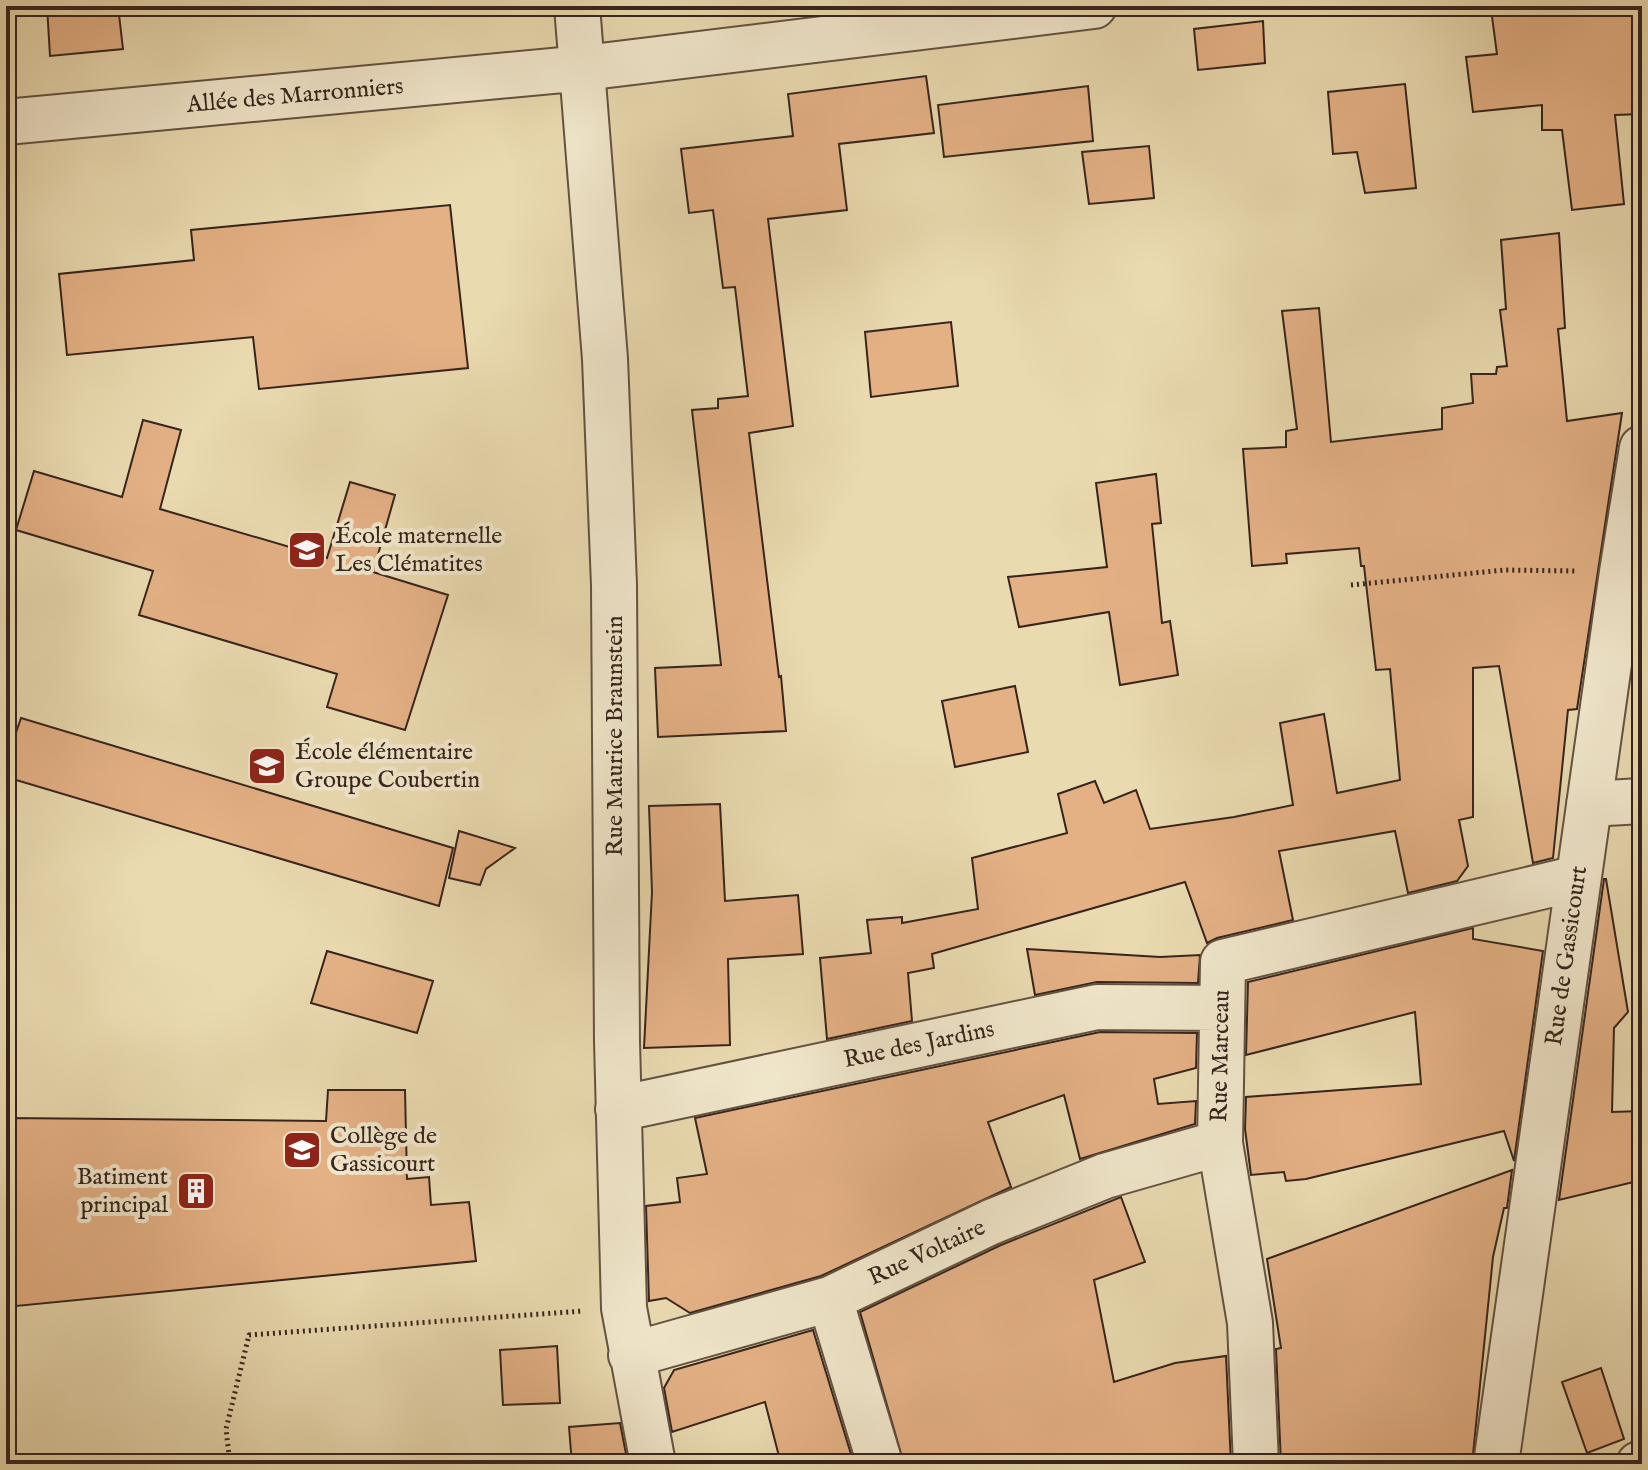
<svg xmlns="http://www.w3.org/2000/svg" width="1648" height="1470" font-family="'IM FELL English',serif">
	<style>
		.building { fill: #e4b185; stroke: #36241d; stroke-width: 2 }
		.lines { fill: none; stroke-linecap: round; stroke-linejoin: round }
		.minor-casing { stroke: #635242; stroke-width: 48 }
		.path { stroke: #36241d; stroke-width: 5; stroke-dasharray: 2 4; stroke-linecap: butt }
		.minor { stroke: #f1e7cc; stroke-width: 44 }
		.labels { text-anchor: middle; dominant-baseline: central; stroke-width: 8; stroke-linejoin: round; paint-order: stroke }
		.street-label { font-size: 24px; fill: #36241d; stroke: #f1e7cc }
		.poi-label { font-size: 24px; fill: #36241d; stroke: #f1e7cc; text-anchor: start }
	</style>
	<rect width="100%" height="100%" fill="#eadab0"/>
	<filter id="stains"><feTurbulence type="fractalNoise" baseFrequency=".0025" numOctaves="4"/><feColorMatrix values="0 0 0 0 .2 0 0 0 0 .09 0 0 0 0 .02 0 0 0 .5 -.17"/></filter>
	<radialGradient id="worn" r=".72"><stop offset=".6" stop-color="#630" stop-opacity="0"/><stop offset="1" stop-color="#630" stop-opacity=".3"/></radialGradient>
	<path class="building" d="M 47,6 L 118,6 L 123,49 L 50,56 Z
		M 1517,6 L 1642,6 L 1642,114 L 1615,115 L 1624,204 L 1572,210 L 1562,130 L 1542,130 L 1542,105 L 1473,112 L 1466,57 L 1497,54 L 1491,9 Z
		M 1263,21 L 1265,63 L 1198,70 L 1194,29 Z
		M 926,76 L 934,133 L 839,144 L 847,210 L 768,219 L 793,426 L 749,433 L 779,677 L 781,676 L 786,731 L 658,737 L 655,668 L 721,665 L 692,410 L 718,408 L 718,399 L 748,396 L 735,287 L 723,288 L 713,210 L 689,213 L 681,149 L 793,136 L 788,94 Z
		M 1405,84 L 1416,188 L 1365,193 L 1357,152 L 1333,154 L 1328,92 Z
		M 1088,86 L 1093,141 L 944,157 L 938,105 Z
		M 1149,146 L 1154,198 L 1089,204 L 1082,152 Z
		M 450,205 L 468,368 L 259,389 L 253,337 L 67,355 L 59,274 L 194,260 L 191,230 Z
		M 1559,233 L 1565,328 L 1558,329 L 1567,421 L 1622,413 L 1577,709 L 1568,710 L 1553,858 L 1533,863 L 1499,666 L 1473,668 L 1473,817 L 1459,820 L 1468,866 L 1457,881 L 1408,893 L 1395,831 L 1279,851 L 1293,920 L 1217,938 L 1207,943 L 1185,882 L 932,954 L 934,968 L 908,973 L 912,1021 L 827,1039 L 820,958 L 871,953 L 867,920 L 902,917 L 902,923 L 978,909 L 972,858 L 1067,833 L 1058,794 L 1095,781 L 1104,803 L 1136,790 L 1150,829 L 1234,817 L 1293,805 L 1280,723 L 1324,714 L 1337,793 L 1400,780 L 1390,669 L 1376,670 L 1364,566 L 1361,566 L 1359,548 L 1286,554 L 1287,563 L 1252,566 L 1243,449 L 1286,447 L 1286,431 L 1297,429 L 1282,311 L 1319,308 L 1331,442 L 1442,429 L 1442,408 L 1473,403 L 1471,374 L 1496,374 L 1497,367 L 1507,366 L 1500,310 L 1506,309 L 1501,240 Z
		M 951,322 L 958,386 L 871,397 L 865,332 Z
		M 143,420 L 181,430 L 160,509 L 327,558 L 350,482 L 395,495 L 373,572 L 448,595 L 405,730 L 327,707 L 337,674 L 139,615 L 153,571 L 16,530 L 34,471 L 122,497 Z
		M 1156,474 L 1161,523 L 1152,524 L 1162,623 L 1170,621 L 1178,675 L 1120,685 L 1109,612 L 1019,627 L 1008,577 L 1107,567 L 1096,483 Z
		M 1015,686 L 1028,752 L 955,767 L 942,701 Z
		M 21,718 L 453,848 L 439,906 L 6,777 L 6,762 Z
		M 720,804 L 725,901 L 798,895 L 803,954 L 728,959 L 730,1045 L 644,1048 L 652,892 L 649,806 Z
		M 459,831 L 515,848 L 486,869 L 480,885 L 449,878 Z
		M 1604,879 L 1606,879 L 1628,1012 L 1614,1028 L 1612,1112 L 1642,1111 L 1642,1180 L 1559,1200 Z
		M 1473,928 L 1473,939 L 1543,951 L 1514,1161 L 1504,1131 L 1306,1179 L 1286,1181 L 1284,1172 L 1251,1175 L 1245,1129 L 1246,1097 L 1421,1084 L 1415,1012 L 1246,1055 L 1248,982 Z
		M 1027,949 L 1160,957 L 1200,955 L 1198,983 L 1097,982 L 1035,995 Z
		M 327,951 L 433,981 L 417,1033 L 311,1003 Z
		M 1100,1032 L 1197,1033 L 1196,1068 L 1154,1079 L 1158,1104 L 1196,1101 L 1195,1124 L 1080,1159 L 1064,1095 L 988,1122 L 1011,1187 L 821,1276 L 690,1313 L 666,1298 L 649,1301 L 646,1206 L 680,1202 L 677,1178 L 707,1174 L 695,1118 Z
		M 328,1090 L 405,1090 L 407,1179 L 429,1177 L 431,1205 L 469,1202 L 476,1261 L 6,1307 L 6,1118 L 326,1121 Z
		M 1512,1170 L 1507,1208 L 1504,1208 L 1493,1257 L 1472,1464 L 1281,1464 L 1276,1349 L 1281,1348 L 1267,1259 Z
		M 1121,1197 L 1145,1262 L 1094,1280 L 1114,1382 L 1175,1363 L 1226,1356 L 1231,1464 L 904,1464 L 860,1312 L 1001,1245 Z
		M 813,1330 L 854,1464 L 781,1464 L 765,1402 L 672,1432 L 664,1388 L 674,1370 Z
		M 557,1346 L 560,1403 L 503,1405 L 500,1350 Z
		M 1601,1368 L 1624,1439 L 1587,1453 L 1562,1382 Z
		M 620,1423 L 628,1464 L 572,1464 L 569,1427 Z"/>
	<g class="lines">
		<defs>
			<path id="minor" d="M 577,6 L 605,359 L 614,585 L 617,1041 L 624,1308 L 653,1464
				M 6,122 L 584,68 L 1094,6
				M 1589,804 L 1642,801
				M 618,1109 L 1097,1007 L 1222,1008
				M 830,1299 L 880,1464
				M 631,1355 L 830,1299 L 991,1222 L 1105,1176 L 1220,1143
				M 1256,1464 L 1250,1323 L 1220,1143 L 1223,962 L 1578,878
				M 1496,1464 L 1622,572 L 1642,448
				M 1639,1464 L 1642,1463"/>
		</defs>
		<use href="#minor" class="minor-casing"/>
		<path class="path" d="M 1351,585 L 1505,570 L 1577,571
			M 230,1464 L 226,1429 L 249,1335 L 583,1311"/>
		<use href="#minor" class="minor"/>
	</g>
	<defs>
		<symbol id="school-square" viewBox="-11 -11 22 22"><rect x="-9" y="-9" width="18" height="18" rx="4" fill="#8f2418" stroke="#f1e7cc"/><path d="M0-5L7-2L0 1L-7-2ZM-4 1L0 2.5L4 1V4Q0 6-4 4Z" fill="#fff"/></symbol>
		<symbol id="building-square" viewBox="-11 -11 22 22"><rect x="-9" y="-9" width="18" height="18" rx="4" fill="#8f2418" stroke="#f1e7cc"/><path d="M-4-6H4V6H1V3H-1V6H-4ZM-2.5-4.3h1.7v1.8h-1.7ZM.8-4.3h1.7v1.8H.8ZM-2.5-1h1.7V.8h-1.7ZM.8-1h1.7V.8H.8Z" fill="#fff"/></symbol>
	</defs>
	<g fill-rule="evenodd">
		<use href="#school-square" x="285" y="528" width="44" height="44"/>
		<use href="#school-square" x="245" y="744" width="44" height="44"/>
		<use href="#school-square" x="280" y="1128" width="44" height="44"/>
		<use href="#building-square" x="174" y="1169" width="44" height="44"/>
	</g>
	<g class="labels">
		<g class="street-label">
			<text transform="translate(295 96) rotate(-5)">Allée des Marronniers</text>
			<text transform="translate(615 736) rotate(-90)">Rue Maurice Braunstein</text>
			<text transform="translate(1567 956) rotate(-82)">Rue de Gassicourt</text>
			<text transform="translate(919 1045) rotate(-12)">Rue des Jardins</text>
			<text transform="translate(1221 1056) rotate(-89)">Rue Marceau</text>
			<text transform="translate(927 1253) rotate(-25)">Rue Voltaire</text>
		</g>
		<g class="poi-label">
			<text x="335" y="536">École maternelle<tspan x="335" dy="28">Les Clématites</tspan></text>
			<text x="295" y="752">École élémentaire<tspan x="295" dy="28">Groupe Coubertin</tspan></text>
			<text x="330" y="1136">Collège de<tspan x="330" dy="28">Gassicourt</tspan></text>
			<text x="168" y="1177" text-anchor="end">Batiment<tspan x="168" dy="28">principal</tspan></text>
		</g>
	</g>
	<rect width="1648" height="1470" fill="none" stroke="#eadab0" stroke-width="32"/>
	<rect x="8" y="8" width="1632" height="1454" fill="none" stroke="#36241d" stroke-width="4"/>
	<rect x="16" y="16" width="1616" height="1438" fill="none" stroke="#36241d" stroke-width="2"/>
	<rect width="100%" height="100%" filter="url(#stains)"/>
	<rect width="100%" height="100%" fill="url(#worn)"/>
</svg>
